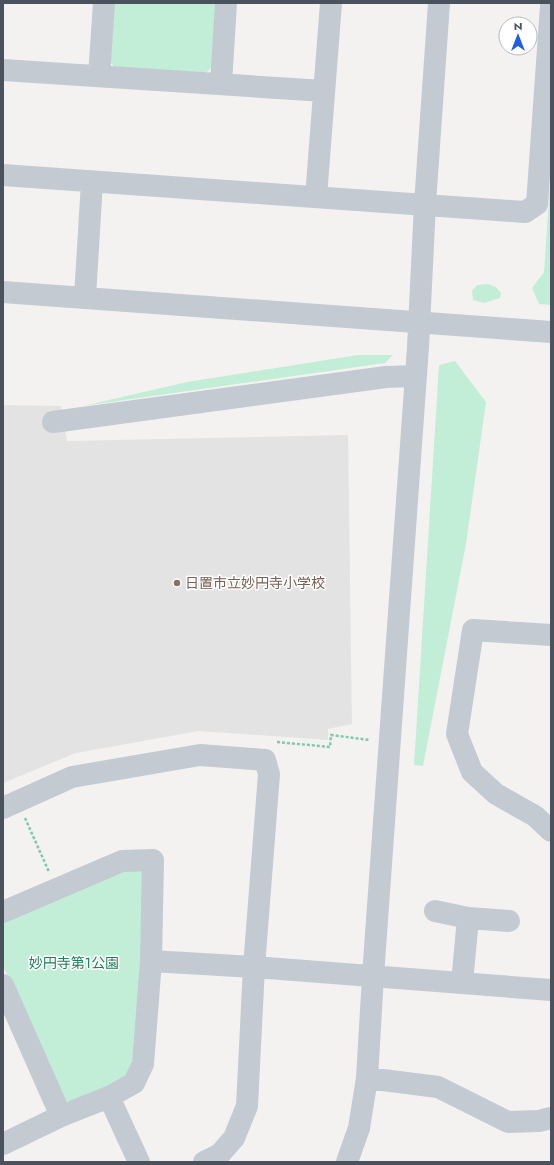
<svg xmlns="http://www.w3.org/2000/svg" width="554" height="1165" font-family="Jost,'Noto Sans JP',sans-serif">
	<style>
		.education { fill: #e4e3e3 }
		.green { fill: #c2eed8 }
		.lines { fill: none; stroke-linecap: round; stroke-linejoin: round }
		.path { stroke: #7bccac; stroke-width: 2.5; stroke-dasharray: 3 2; stroke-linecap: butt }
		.minor { stroke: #c3cad2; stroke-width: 22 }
		.education-dot { fill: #8d6e63; stroke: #fff; stroke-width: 1.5 }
		.labels { text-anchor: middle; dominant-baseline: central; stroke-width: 3; stroke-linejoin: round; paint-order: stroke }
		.education-label { font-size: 14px; fill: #785e54; stroke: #fff; text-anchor: start }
		.park-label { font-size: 14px; fill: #1b7f57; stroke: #fff }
	</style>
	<rect width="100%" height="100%" fill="#f4f2f1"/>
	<path class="education" d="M 3,405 L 61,406 L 67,441 L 348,435 L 352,724 L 328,729 L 328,740 L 199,731 L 76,753 L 3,783 Z"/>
	<path class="green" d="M 112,3 L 217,3 L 213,66 L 204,75 L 117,70 L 109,61 Z
		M 551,169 L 551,305 L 539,304 L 532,288 L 544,272 Z
		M 488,284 L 496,287 L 501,293 L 500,298 L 484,303 L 473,300 L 472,291 L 477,285 Z
		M 358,355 L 393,355 L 385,363 L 83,406 L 187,382 Z
		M 455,361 L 486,402 L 466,544 L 423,766 L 414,765 L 439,365 Z
		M 138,868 L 146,877 L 134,1056 L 126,1079 L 77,1103 L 63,1100 L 3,966 L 3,921 L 118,869 Z"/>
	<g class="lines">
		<path class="path" d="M 277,742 L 330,747 L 331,735 L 370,740
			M 25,818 L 49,872"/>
		<path class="minor" d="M 3,70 L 324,91
			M 99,76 L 104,3
			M 221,84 L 226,3
			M 3,175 L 525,212 L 537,204 L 551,6
			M 316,197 L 331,3
			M 3,292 L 551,332
			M 85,297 L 92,182
			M 53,422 L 386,377 L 416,376
			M 551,635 L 473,630 L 457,734 L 472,772 L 496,794 L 535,816 L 551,831
			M 3,808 L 72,777 L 200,755 L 265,760 L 269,774 L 254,967 L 247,1106 L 234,1138 L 220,1154 L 204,1162
			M 435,911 L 468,918
			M 3,912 L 122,861 L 153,860 L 151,961 L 143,1064 L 134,1083 L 109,1097 L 61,1116 L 3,1144
			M 151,961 L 254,967 L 551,990
			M 462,983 L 468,918 L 509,921
			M 3,985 L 61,1116
			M 367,1078 L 438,1087 L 508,1122 L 539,1121 L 551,1118
			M 109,1097 L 139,1162
			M 347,1162 L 359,1128 L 367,1078 L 373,976 L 418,347 L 425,204 L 439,3"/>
	</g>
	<circle class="education-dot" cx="177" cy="583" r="4"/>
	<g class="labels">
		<g class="education-label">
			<text x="185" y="583">日置市立妙円寺小学校</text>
		</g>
		<g class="park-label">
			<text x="74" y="963">妙円寺第1公園</text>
		</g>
	</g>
	<rect width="554" height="1165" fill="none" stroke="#4a525e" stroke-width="8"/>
	<g transform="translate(518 36)"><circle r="19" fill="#ffffff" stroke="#b7babf"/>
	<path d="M0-3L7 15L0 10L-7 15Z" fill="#205fdf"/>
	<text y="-6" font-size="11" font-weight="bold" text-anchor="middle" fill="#4a525e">N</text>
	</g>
</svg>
